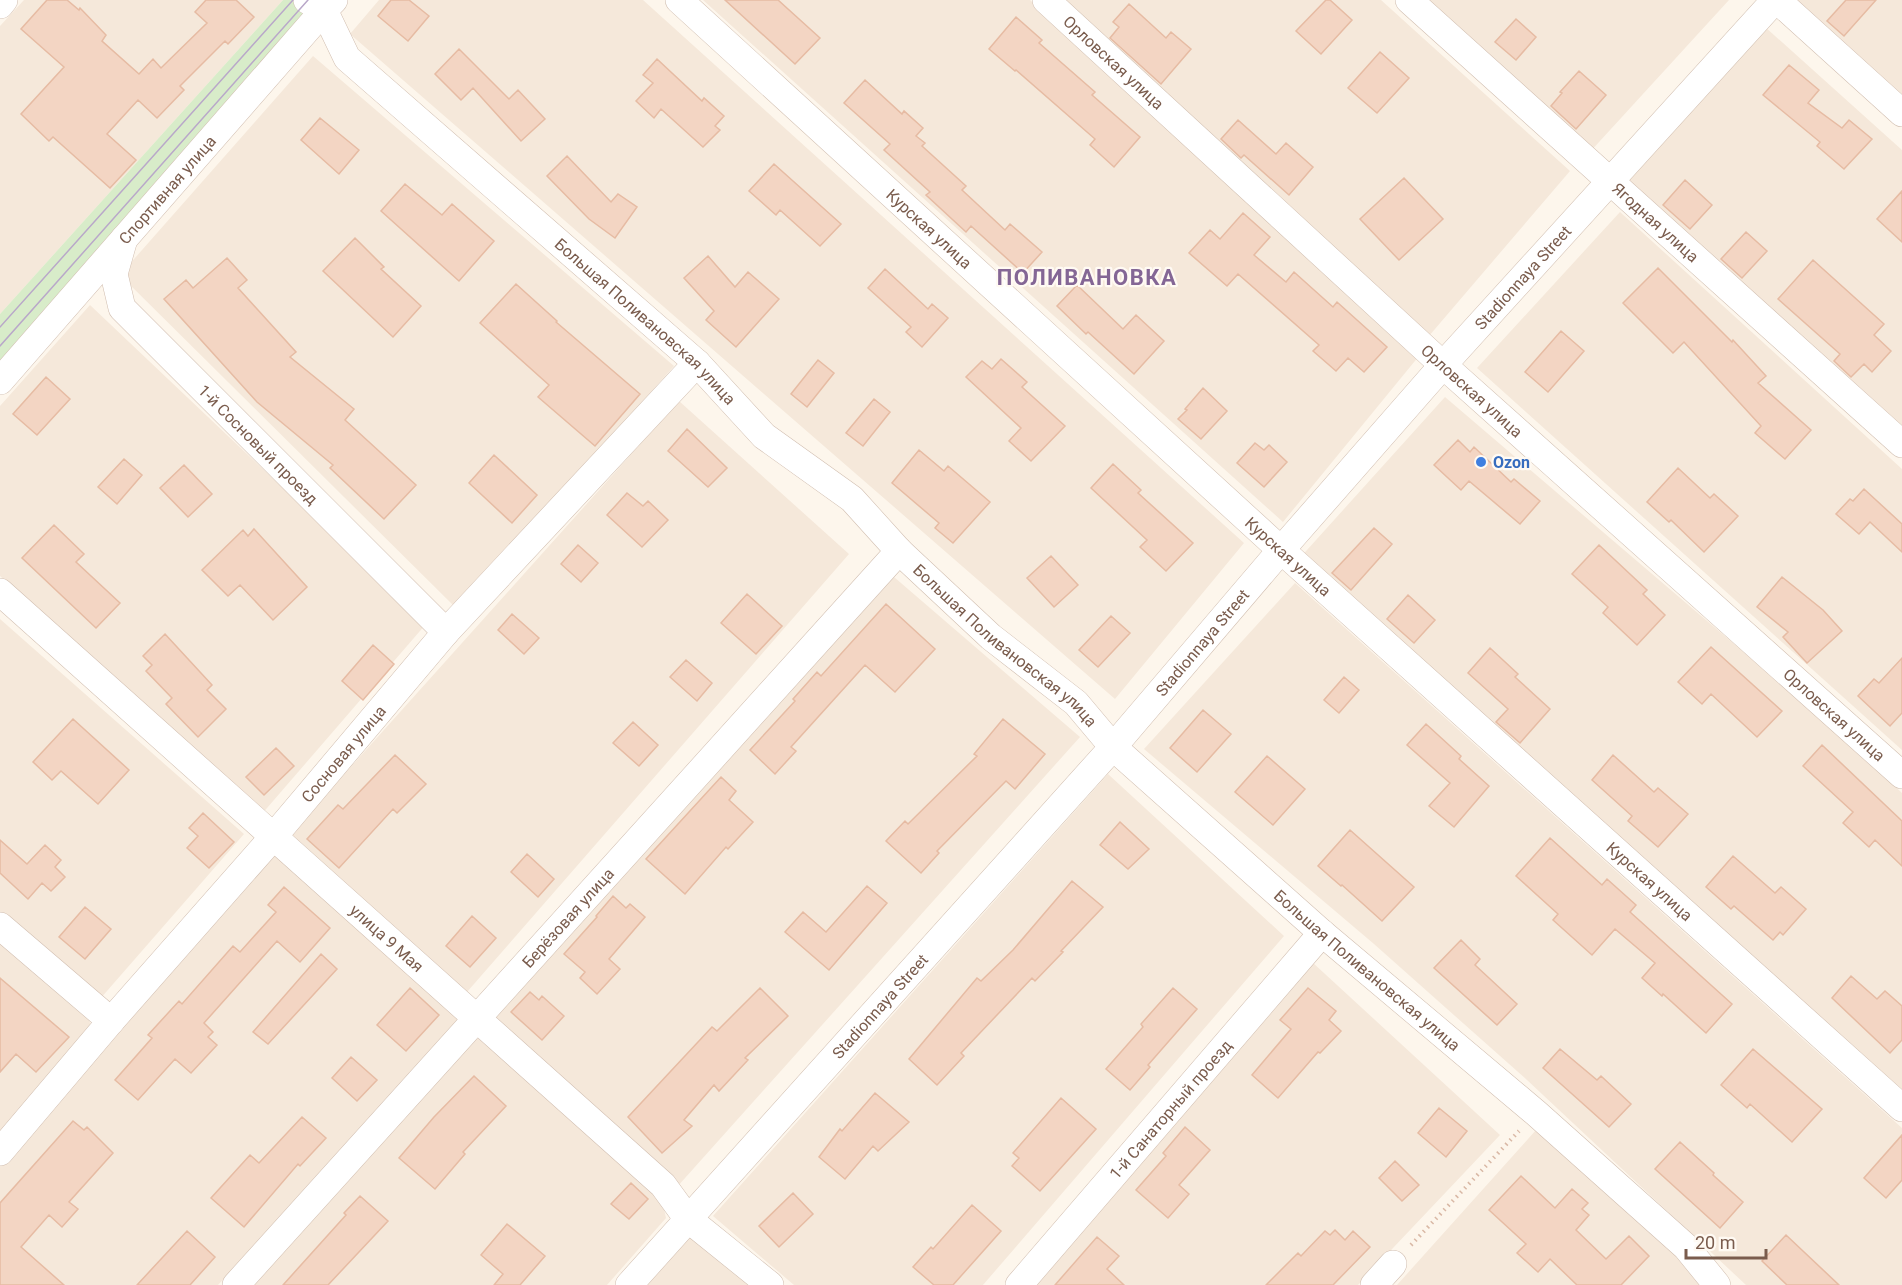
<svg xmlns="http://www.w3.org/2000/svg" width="1902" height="1285" font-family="Roboto,sans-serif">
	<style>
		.residential { fill: #f5e8da }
		.green { fill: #d8ecc9 }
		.building { fill: #f3d5c3; stroke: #e6bba3; stroke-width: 1.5 }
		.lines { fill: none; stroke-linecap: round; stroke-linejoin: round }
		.minor-casing { stroke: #d1beb0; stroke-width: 28 }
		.path { stroke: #d9b8a5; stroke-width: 4; stroke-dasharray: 1.5 4.5; stroke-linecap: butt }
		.minor { stroke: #fff; stroke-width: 27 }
		.tram { stroke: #b9a8c9; stroke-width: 1.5 }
		.shop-dot { fill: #3f7fe0; stroke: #fffaf3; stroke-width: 2 }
		.labels { text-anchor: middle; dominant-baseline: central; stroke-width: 4.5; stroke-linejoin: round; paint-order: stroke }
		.street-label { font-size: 16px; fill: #7a5c4d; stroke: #fffaf3 }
		.shop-label { font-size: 16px; font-weight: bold; fill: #366cbe; stroke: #fffaf3; text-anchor: start }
		.district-label { font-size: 22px; font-weight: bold; letter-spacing: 1.5px; fill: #846695; stroke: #fffaf3 }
	</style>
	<rect width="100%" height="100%" fill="#fdf6ec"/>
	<path class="residential" d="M 24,0 L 283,0 L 0,314 L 0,26 Z
		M 379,0 L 643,0 L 1244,543 L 1115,699 L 350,34 Z
		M 703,0 L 1030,0 L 1419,356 L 1283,522 Z
		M 1062,0 L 1381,0 L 1570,171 L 1429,336 Z
		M 1424,0 L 1729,0 L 1589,153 Z
		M 1783,0 L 1902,0 L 1902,111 Z
		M 1764,26 L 1902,150 L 1902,431 L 1618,187 Z
		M 313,56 L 674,366 L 457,609 L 120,275 Z
		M 1620,212 L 1902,469 L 1902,750 L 1477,368 Z
		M 90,305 L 426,624 L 261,815 L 0,576 L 0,406 Z
		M 1445,397 L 1837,732 L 1902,793 L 1902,1097 L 1298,560 Z
		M 679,401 L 849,554 L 467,992 L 287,838 Z
		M 894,577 L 1080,737 L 677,1187 L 489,1020 Z
		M 1295,583 L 1902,1128 L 1902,1285 L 1746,1285 L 1527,1080 L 1374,944 L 1144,749 Z
		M 0,619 L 244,834 L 100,999 L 0,913 Z
		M 1108,774 L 1284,936 L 983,1285 L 794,1285 L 713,1216 Z
		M 284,853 L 457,1008 L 457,1023 L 218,1285 L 0,1285 L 0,1163 L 271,856 Z
		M 0,936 L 88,1014 L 91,1028 L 0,1138 Z
		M 1312,962 L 1500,1135 L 1358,1285 L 1034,1285 Z
		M 467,1039 L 488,1039 L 662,1200 L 666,1218 L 607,1285 L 248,1285 Z
		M 1536,1130 L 1664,1238 L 1704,1285 L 1397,1285 Z
		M 689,1234 L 761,1285 L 646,1285 Z"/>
	<path class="green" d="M 283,0 L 324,0 L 0,361 L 0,314 Z"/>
	<path class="building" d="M 47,0 L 67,0 L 79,10 L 80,8 L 106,35 L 102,41 L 139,74 L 153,59 L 161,68 L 207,23 L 195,12 L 206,0 L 236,0 L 254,17 L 228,44 L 225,41 L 180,86 L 184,90 L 157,118 L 138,100 L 107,134 L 136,160 L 110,188 L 53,137 L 49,141 L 21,114 L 64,67 L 21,29 Z
		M 391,0 L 409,0 L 429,16 L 408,41 L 378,16 Z
		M 725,0 L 778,0 L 820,38 L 795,64 Z
		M 1326,0 L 1330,0 L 1352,20 L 1321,54 L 1296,31 Z
		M 1846,0 L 1876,0 L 1844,36 L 1827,21 Z
		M 1129,4 L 1166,38 L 1171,32 L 1191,49 L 1161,84 L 1110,38 L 1119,27 L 1113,22 Z
		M 1016,17 L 1042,40 L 1039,43 L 1095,92 L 1092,95 L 1140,137 L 1114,167 L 1090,145 L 1095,139 L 1016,70 L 1015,71 L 989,49 Z
		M 1516,19 L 1536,37 L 1516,60 L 1495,42 Z
		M 459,49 L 509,99 L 518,90 L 545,119 L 521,141 L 473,88 L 461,100 L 435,74 Z
		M 1380,52 L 1409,78 L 1377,113 L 1348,88 Z
		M 657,59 L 702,101 L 704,98 L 724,116 L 715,126 L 720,130 L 703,147 L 661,109 L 654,118 L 636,101 L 653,83 L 643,75 Z
		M 1789,65 L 1819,90 L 1808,103 L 1842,128 L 1849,120 L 1872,139 L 1844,169 L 1817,146 L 1820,142 L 1763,95 Z
		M 1579,71 L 1606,95 L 1576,129 L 1551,106 L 1562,93 L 1560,92 Z
		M 865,80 L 902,114 L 904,111 L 923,128 L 916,136 L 925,143 L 922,146 L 966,186 L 962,190 L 1005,230 L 1010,224 L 1042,252 L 1023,273 L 971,226 L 966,232 L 926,195 L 930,192 L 884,150 L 890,144 L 844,103 Z
		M 320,118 L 359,150 L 339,174 L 301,140 Z
		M 1238,120 L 1276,154 L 1286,143 L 1313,167 L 1289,195 L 1244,155 L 1241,158 L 1221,139 Z
		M 567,156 L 611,202 L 618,194 L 637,207 L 615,238 L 589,219 L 547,176 Z
		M 774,164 L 841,224 L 820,246 L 780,210 L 776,215 L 749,191 Z
		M 1404,178 L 1443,219 L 1399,260 L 1360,219 Z
		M 1685,180 L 1712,205 L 1690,229 L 1663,205 Z
		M 405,184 L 442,215 L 452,204 L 494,241 L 459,281 L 381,211 Z
		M 1902,191 L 1902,242 L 1877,219 Z
		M 1243,213 L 1270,237 L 1254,255 L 1286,282 L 1294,272 L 1333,307 L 1337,302 L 1387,347 L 1364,372 L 1348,358 L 1336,371 L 1313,351 L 1319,345 L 1238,274 L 1227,286 L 1189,253 L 1210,230 L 1220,239 Z
		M 1746,232 L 1767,251 L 1742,278 L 1721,259 Z
		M 355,238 L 384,267 L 381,269 L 421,306 L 393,337 L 323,271 Z
		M 708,256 L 735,287 L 748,272 L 779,299 L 736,347 L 706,320 L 714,311 L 684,278 Z
		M 227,258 L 247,280 L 238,288 L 296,352 L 290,357 L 354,409 L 345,420 L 416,485 L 384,519 L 330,468 L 333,465 L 257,402 L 164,299 L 186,280 L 193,288 Z
		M 1813,260 L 1884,324 L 1874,335 L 1891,351 L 1872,372 L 1864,364 L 1851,377 L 1834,361 L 1840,354 L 1778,299 Z
		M 1658,268 L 1732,342 L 1733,340 L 1766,376 L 1758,383 L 1811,430 L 1785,459 L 1755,433 L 1761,426 L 1684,342 L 1673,353 L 1623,303 Z
		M 885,269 L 928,309 L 932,304 L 948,318 L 922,347 L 906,332 L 911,327 L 868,288 Z
		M 516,284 L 557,321 L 556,322 L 640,394 L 595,446 L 538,397 L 549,385 L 480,323 Z
		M 1077,285 L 1123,329 L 1136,315 L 1164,341 L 1134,374 L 1088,332 L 1086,334 L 1057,306 Z
		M 1561,331 L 1584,351 L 1548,392 L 1525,372 Z
		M 1001,359 L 1027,382 L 1022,387 L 1065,426 L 1031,461 L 1009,441 L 1021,428 L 966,377 L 982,361 L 992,369 Z
		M 818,360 L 834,373 L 807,407 L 791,394 Z
		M 46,377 L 70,399 L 37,435 L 13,414 Z
		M 1203,388 L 1227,411 L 1201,439 L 1178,419 L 1187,410 L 1185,409 Z
		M 874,399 L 890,412 L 863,446 L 846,433 Z
		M 687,429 L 727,468 L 708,487 L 668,451 Z
		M 1458,440 L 1470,452 L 1474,447 L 1511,482 L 1514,479 L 1540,501 L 1520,524 L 1469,481 L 1461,490 L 1434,465 Z
		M 1255,443 L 1264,450 L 1269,445 L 1287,462 L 1264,487 L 1237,463 Z
		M 919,450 L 944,471 L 948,466 L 990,502 L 953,543 L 935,528 L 939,523 L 892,483 Z
		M 494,455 L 537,495 L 512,523 L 469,483 Z
		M 124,459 L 142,475 L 117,504 L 98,487 Z
		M 1113,464 L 1141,490 L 1138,493 L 1193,543 L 1166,571 L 1140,547 L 1147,540 L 1091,488 Z
		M 184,465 L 212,494 L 188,517 L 160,488 Z
		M 1678,468 L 1710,498 L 1714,494 L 1738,516 L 1704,552 L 1671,520 L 1669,522 L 1647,502 Z
		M 1864,489 L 1902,524 L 1902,552 L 1870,522 L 1859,534 L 1836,514 L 1850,499 L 1853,501 Z
		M 627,493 L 643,506 L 648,501 L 668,520 L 642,547 L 607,515 Z
		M 54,525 L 84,554 L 76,562 L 120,603 L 96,628 L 22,558 Z
		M 1374,528 L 1392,544 L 1351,590 L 1332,573 Z
		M 254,529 L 307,587 L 273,620 L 240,585 L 228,596 L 202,570 L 243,530 L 248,536 Z
		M 578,545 L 598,563 L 581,582 L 561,564 Z
		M 1599,545 L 1647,590 L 1643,594 L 1665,615 L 1637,645 L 1603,613 L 1608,607 L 1572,574 Z
		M 1051,556 L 1078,585 L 1054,607 L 1027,578 Z
		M 1782,577 L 1823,610 L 1842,631 L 1807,663 L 1783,637 L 1788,632 L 1757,607 Z
		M 747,594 L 782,626 L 756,654 L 721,623 Z
		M 1408,595 L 1435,620 L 1414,643 L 1387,619 Z
		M 886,604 L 935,649 L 895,692 L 865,665 L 791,747 L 796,751 L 775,774 L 750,750 L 795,701 L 793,699 L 817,672 L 821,676 Z
		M 512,614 L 539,638 L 524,654 L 498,630 Z
		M 1111,616 L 1130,633 L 1098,667 L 1079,650 Z
		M 165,634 L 212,685 L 207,690 L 226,709 L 198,737 L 166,704 L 172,698 L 146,671 L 152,665 L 143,656 Z
		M 373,645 L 394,664 L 363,700 L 342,681 Z
		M 1711,647 L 1782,711 L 1757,737 L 1711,694 L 1702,704 L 1678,682 Z
		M 1490,648 L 1518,674 L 1515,677 L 1550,709 L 1520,743 L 1496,722 L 1508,709 L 1468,673 Z
		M 1902,658 L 1902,713 L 1890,726 L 1858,696 L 1874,679 L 1879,683 Z
		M 686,660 L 712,683 L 697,701 L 670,677 Z
		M 1344,677 L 1359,690 L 1339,713 L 1324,700 Z
		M 1203,710 L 1231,734 L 1197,772 L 1170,748 Z
		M 73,719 L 129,770 L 98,804 L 61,771 L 52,780 L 33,762 Z
		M 1003,719 L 1045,754 L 1015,789 L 1006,781 L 937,851 L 939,853 L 921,873 L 886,841 L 905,821 L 908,824 L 977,756 L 974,754 Z
		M 633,722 L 658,745 L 639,766 L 613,743 Z
		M 1426,724 L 1461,756 L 1459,759 L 1489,786 L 1454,827 L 1429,806 L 1450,783 L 1407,745 Z
		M 1822,745 L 1902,821 L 1902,866 L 1875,840 L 1869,847 L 1843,823 L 1853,812 L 1803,766 Z
		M 276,748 L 294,766 L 264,795 L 246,777 Z
		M 395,755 L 426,784 L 397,813 L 393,809 L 339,868 L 307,839 L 338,805 L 343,809 Z
		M 1613,755 L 1654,792 L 1658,788 L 1688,814 L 1658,847 L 1628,821 L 1632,816 L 1592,780 Z
		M 1267,756 L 1305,789 L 1273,825 L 1235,792 Z
		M 721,777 L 736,791 L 729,800 L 753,822 L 728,849 L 726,847 L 685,894 L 646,859 Z
		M 203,813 L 234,842 L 209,868 L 187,848 L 198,836 L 189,828 Z
		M 1120,822 L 1149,849 L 1128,869 L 1100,845 Z
		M 1350,830 L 1414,887 L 1382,921 L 1342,885 L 1341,886 L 1318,866 Z
		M 1550,838 L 1602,885 L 1607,879 L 1636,905 L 1630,912 L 1732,1004 L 1706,1033 L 1663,994 L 1662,996 L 1642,978 L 1655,963 L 1615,929 L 1592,955 L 1553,920 L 1558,914 L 1516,876 Z
		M 0,840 L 27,864 L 45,845 L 61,860 L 55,867 L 65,877 L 51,891 L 42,883 L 28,899 L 0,873 Z
		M 527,854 L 554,879 L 538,897 L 511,872 Z
		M 1733,856 L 1775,893 L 1781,887 L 1806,909 L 1783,935 L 1780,932 L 1773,940 L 1734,906 L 1731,909 L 1706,887 Z
		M 1072,881 L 1103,907 L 1061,951 L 1063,952 L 1035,981 L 1032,978 L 961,1053 L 964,1056 L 937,1085 L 909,1059 L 977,978 L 981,981 L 1013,950 Z
		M 867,886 L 887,903 L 829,970 L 785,932 L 803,912 L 826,932 Z
		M 284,887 L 330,928 L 300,962 L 277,941 L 204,1023 L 213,1032 L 208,1037 L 217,1045 L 191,1073 L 175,1059 L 138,1100 L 115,1080 L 152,1038 L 148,1035 L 179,1001 L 182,1004 L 233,946 L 240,952 L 276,912 L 268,905 Z
		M 613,896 L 626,908 L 630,904 L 645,917 L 609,959 L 620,969 L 597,994 L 580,978 L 585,972 L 564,954 L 597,917 L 596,916 Z
		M 85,907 L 111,929 L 85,959 L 59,937 Z
		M 472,916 L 496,938 L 470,967 L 446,946 Z
		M 1461,940 L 1480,959 L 1475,965 L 1517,1004 L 1497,1025 L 1434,968 Z
		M 321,954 L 337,969 L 268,1044 L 253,1032 Z
		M 1851,976 L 1877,999 L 1885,991 L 1902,1006 L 1902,1040 L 1890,1053 L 1832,998 Z
		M 0,978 L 69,1037 L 36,1072 L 16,1054 L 0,1072 Z
		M 410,988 L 439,1015 L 406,1051 L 377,1025 Z
		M 760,988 L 788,1016 L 745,1058 L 748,1060 L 719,1091 L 714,1085 L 684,1120 L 692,1126 L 662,1153 L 628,1117 L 712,1027 L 717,1031 Z
		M 1173,988 L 1197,1009 L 1148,1065 L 1150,1067 L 1130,1090 L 1106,1069 L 1143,1027 L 1141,1024 Z
		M 1308,988 L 1336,1011 L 1329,1020 L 1341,1031 L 1320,1053 L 1318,1052 L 1278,1098 L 1252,1075 L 1291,1029 L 1280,1020 Z
		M 530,992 L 539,1000 L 542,996 L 564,1016 L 542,1040 L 511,1012 Z
		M 1560,1049 L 1597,1080 L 1601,1076 L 1631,1104 L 1609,1127 L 1543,1068 Z
		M 1753,1049 L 1822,1109 L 1792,1142 L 1750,1104 L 1747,1108 L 1721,1085 Z
		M 351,1057 L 377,1080 L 357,1101 L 332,1078 Z
		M 474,1076 L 506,1106 L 463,1152 L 465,1154 L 435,1189 L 399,1158 L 434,1117 Z
		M 875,1093 L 909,1122 L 878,1151 L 873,1146 L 845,1179 L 819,1157 L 840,1129 L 842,1131 Z
		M 1061,1098 L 1096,1129 L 1040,1191 L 1012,1166 L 1019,1158 L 1013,1153 Z
		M 1439,1108 L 1467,1131 L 1446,1157 L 1418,1133 Z
		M 302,1117 L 326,1138 L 300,1166 L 298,1164 L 244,1227 L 211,1198 L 250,1155 L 259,1163 Z
		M 73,1121 L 84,1130 L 87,1127 L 113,1153 L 69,1202 L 78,1209 L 62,1227 L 49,1215 L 21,1247 L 64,1285 L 0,1285 L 0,1203 Z
		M 1185,1127 L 1210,1150 L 1179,1185 L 1189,1194 L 1168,1218 L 1136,1190 L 1166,1156 L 1163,1153 Z
		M 1902,1135 L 1902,1180 L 1886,1198 L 1864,1178 Z
		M 1680,1142 L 1714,1173 L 1713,1175 L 1743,1202 L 1720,1228 L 1655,1169 Z
		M 1395,1161 L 1419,1185 L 1402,1201 L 1379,1178 Z
		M 1521,1176 L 1555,1208 L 1572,1189 L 1588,1203 L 1582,1209 L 1589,1215 L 1576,1230 L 1606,1259 L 1629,1236 L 1649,1256 L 1621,1285 L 1577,1285 L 1550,1259 L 1538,1272 L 1517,1253 L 1526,1244 L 1489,1210 Z
		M 631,1183 L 648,1199 L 629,1219 L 611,1204 Z
		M 793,1193 L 813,1214 L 779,1247 L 759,1226 Z
		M 360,1196 L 388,1221 L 328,1285 L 283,1285 L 346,1215 L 344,1213 Z
		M 972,1205 L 1001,1231 L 953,1285 L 934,1285 L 913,1267 L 931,1247 L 933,1249 Z
		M 507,1224 L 545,1256 L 520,1285 L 494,1285 L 503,1274 L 481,1255 Z
		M 1335,1230 L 1345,1240 L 1353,1231 L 1370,1247 L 1333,1285 L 1266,1285 L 1298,1253 L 1301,1256 L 1325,1231 L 1330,1235 Z
		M 187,1231 L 215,1257 L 190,1285 L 137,1285 Z
		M 1786,1235 L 1839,1285 L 1787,1285 L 1762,1261 Z
		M 1097,1237 L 1119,1256 L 1107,1269 L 1124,1285 L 1055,1285 Z"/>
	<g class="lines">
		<defs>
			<g id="minor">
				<path id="s1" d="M 307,0 L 324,10 L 347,58 L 697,363 L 764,436 L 852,499 L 899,551 L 991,637 L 1076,703 L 1113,747 L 1322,933 L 1536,1113 L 1686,1247 L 1717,1285"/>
				<path id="s2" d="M 679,0 L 1281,550 L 1902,1108"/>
				<path id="s3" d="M 1046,0 L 1443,365 L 1902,775"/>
				<path id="s4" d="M 1409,0 L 1902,444"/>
				<path d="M 1777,0 L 1902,113"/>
				<path d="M 0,5 L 4,0"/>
				<path id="s5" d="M 124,239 L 114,274 L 122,308 L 446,632"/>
				<path id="s6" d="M 0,381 L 324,10 L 334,0"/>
				<path id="s7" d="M 0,592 L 663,1185 L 687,1218 L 770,1285"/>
				<path d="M 0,926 L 111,1021"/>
				<path id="s8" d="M 0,1152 L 111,1021 L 274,836 L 446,632 L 697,363"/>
				<path id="s9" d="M 236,1285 L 899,551"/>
				<path id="s10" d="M 629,1285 L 1113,747 L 1281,550 L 1443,365 L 1775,0"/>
				<path id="s11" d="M 1019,1285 L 1322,933"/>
				<path d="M 1374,1285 L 1393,1264"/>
			</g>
		</defs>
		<use href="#minor" class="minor-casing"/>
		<path class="path" d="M 1411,1245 L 1519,1131"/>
		<use href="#minor" class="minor"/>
		<path class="tram" d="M 0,327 L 293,0
			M 0,346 L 308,0"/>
	</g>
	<circle class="shop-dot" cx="1481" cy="462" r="6"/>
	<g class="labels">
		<g class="street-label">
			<text stroke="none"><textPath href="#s3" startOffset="92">Орловская улица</textPath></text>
			<text stroke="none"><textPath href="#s6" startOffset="254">Спортивная улица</textPath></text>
			<text stroke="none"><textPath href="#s4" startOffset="332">Ягодная улица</textPath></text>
			<text stroke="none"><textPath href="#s2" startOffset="339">Курская улица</textPath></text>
			<text stroke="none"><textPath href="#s10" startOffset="1347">Stadionnaya Street</textPath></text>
			<text stroke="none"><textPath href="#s1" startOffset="471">Большая Поливановская улица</textPath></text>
			<text stroke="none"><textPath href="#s3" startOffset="578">Орловская улица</textPath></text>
			<text stroke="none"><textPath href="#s5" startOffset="264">1-й Сосновый проезд</textPath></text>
			<text stroke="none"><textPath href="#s2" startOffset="825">Курская улица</textPath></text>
			<text stroke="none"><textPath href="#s10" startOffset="861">Stadionnaya Street</textPath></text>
			<text stroke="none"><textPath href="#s1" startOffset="957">Большая Поливановская улица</textPath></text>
			<text stroke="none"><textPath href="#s3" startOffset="1064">Орловская улица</textPath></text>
			<text stroke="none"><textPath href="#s8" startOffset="526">Сосновая улица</textPath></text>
			<text stroke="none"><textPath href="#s2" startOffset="1311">Курская улица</textPath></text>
			<text stroke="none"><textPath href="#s9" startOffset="495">Берёзовая улица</textPath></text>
			<text stroke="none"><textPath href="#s7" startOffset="519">улица 9 Мая</textPath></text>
			<text stroke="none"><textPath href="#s1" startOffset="1444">Большая Поливановская улица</textPath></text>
			<text stroke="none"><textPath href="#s10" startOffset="375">Stadionnaya Street</textPath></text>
			<text stroke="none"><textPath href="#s11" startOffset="232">1-й Санаторный проезд</textPath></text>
		</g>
		<g class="shop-label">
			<text x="1493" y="462">Ozon</text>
		</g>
		<g class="district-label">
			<text x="1087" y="277">ПОЛИВАНОВКА</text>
		</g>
	</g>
	<path d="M1686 1249v9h80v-9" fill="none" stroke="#7a5c4d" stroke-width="3"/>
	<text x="1695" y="1249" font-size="18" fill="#7a5c4d" stroke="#fffaf3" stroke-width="4.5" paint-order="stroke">20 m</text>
</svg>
